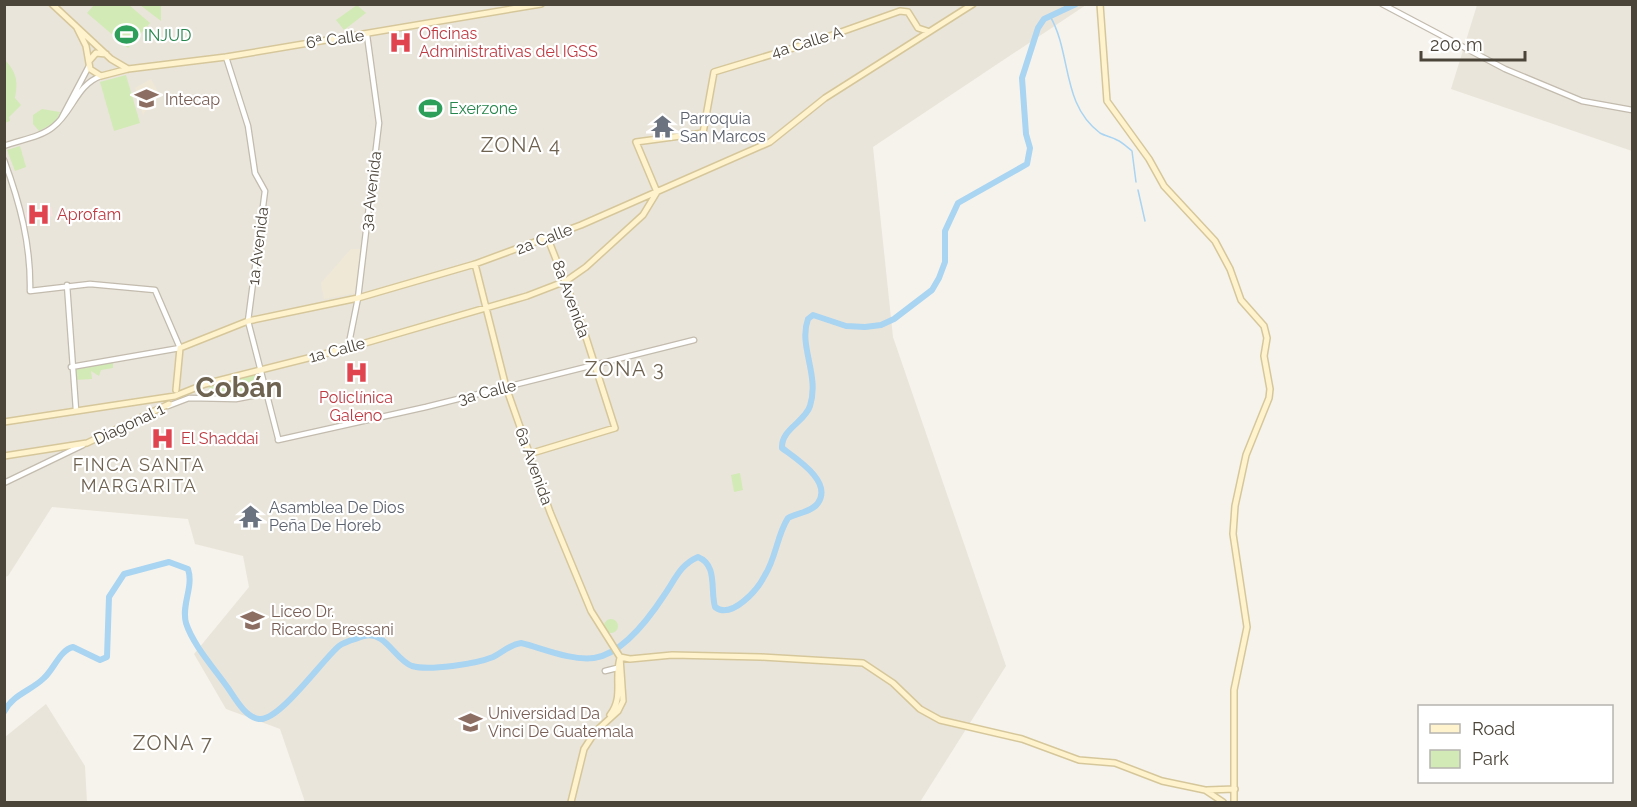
<svg xmlns="http://www.w3.org/2000/svg" width="1637" height="807" font-family="Raleway,sans-serif">
	<style>
		.residential { fill: #eae5da }
		.education { fill: #efe8d6 }
		.medical { fill: #f6e3e0 }
		.green { fill: #d2eab5 }
		.lines { fill: none; stroke-linecap: round; stroke-linejoin: round }
		.stream { stroke: #a9d4f2; stroke-width: 1.5 }
		.river { stroke: #a9d4f2; stroke-width: 6 }
		.tertiary-casing { stroke: #c2bbae; stroke-width: 7 }
		.secondary-casing { stroke: #d6c79b; stroke-width: 8 }
		.tertiary { stroke: #fff; stroke-width: 4.5 }
		.secondary { stroke: #fff3cd; stroke-width: 5 }
		.labels { text-anchor: middle; dominant-baseline: central; stroke-width: 4.5; stroke-linejoin: round; paint-order: stroke }
		.health-label { font-size: 16px; fill: #be3a42; stroke: #fff; text-anchor: start }
		.leisure-label { font-size: 16px; fill: #27864d; stroke: #fff; text-anchor: start }
		.street-label { font-size: 16px; fill: #4b4439; stroke: #fff }
		.education-label { font-size: 16px; fill: #785e54; stroke: #fff; text-anchor: start }
		.worship-label { font-size: 16px; fill: #5b616d; stroke: #fff; text-anchor: start }
		.neighbourhood-label { font-size: 18px; letter-spacing: 1.5px; fill: #6e6250; stroke: #fff }
		.quarter-label { font-size: 20px; letter-spacing: 1.5px; fill: #6e6250; stroke: #fff }
		.town-label { font-size: 28px; font-weight: bold; fill: #6e6250; stroke: #fff }
	</style>
	<rect width="100%" height="100%" fill="#f6f3ec"/>
	<path class="residential" d="M 5,5 L 1086,5 L 873,147 L 893,337 L 1006,666 L 920,802 L 305,802 L 280,729 L 226,709 L 194,654 L 249,587 L 243,556 L 195,544 L 188,519 L 52,507 L 8,576 L 5,577 Z
		M 1477,5 L 1632,5 L 1632,151 L 1451,89 Z
		M 46,704 L 85,766 L 87,802 L 5,802 L 5,737 Z"/>
	<path class="education" d="M 151,79 L 160,96 L 151,103 L 143,115 L 135,88 Z
		M 351,249 L 362,249 L 356,293 L 324,299 L 321,283 Z"/>
	<path class="medical" d="M 51,207 L 53,216 L 27,222 L 24,213 Z"/>
	<path class="green" d="M 94,5 L 129,5 L 150,23 L 128,48 L 87,13 Z
		M 140,5 L 161,5 L 161,21 Z
		M 357,5 L 366,13 L 344,30 L 336,20 Z
		M 5,60 C 17,73 18,81 15,98 L 21,105 L 9,117 L 10,121 L 5,123 Z
		M 126,75 L 140,123 L 114,131 L 100,82 Z
		M 42,109 L 60,112 L 56,122 L 39,131 L 33,124 L 33,115 Z
		M 20,146 L 26,167 L 15,171 L 7,150 Z
		M 113,361 L 113,368 L 101,370 L 99,376 L 91,371 L 92,379 L 75,380 L 73,369 Z
		M 257,373 L 263,390 L 244,395 L 210,395 L 209,386 Z
		M 740,473 L 743,490 L 734,492 L 731,475 Z
		M604 626a7 7 0 1 1 14 0a7 7 0 1 1-14 0Z"/>
	<g class="lines">
		<path class="stream" d="M 1050,16 C 1072,54 1061,104 1100,133 C 1105,136 1112,137 1117,140 C 1122,142 1127,147 1132,151 L 1136,182
			M 1138,190 L 1145,221"/>
		<path class="river" d="M 4,712 C 13,694 31,691 44,678 C 54,669 60,650 73,647 L 100,660 L 107,657 L 109,597 L 124,574 L 169,562 L 188,569 C 194,587 181,605 186,623 C 193,645 214,668 228,688 C 235,698 245,717 259,719 C 279,722 323,659 339,646 C 345,641 356,639 364,636 C 385,630 395,660 412,666 C 429,671 476,664 493,657 C 503,652 509,645 521,643 C 542,648 571,661 594,658 C 623,654 650,617 665,594 C 676,578 680,565 698,557 C 718,565 710,590 715,607 C 732,620 758,589 765,575 C 776,558 777,535 788,518 C 797,513 812,512 818,503 C 833,481 795,458 782,448 C 781,429 805,422 810,406 C 820,375 798,346 808,319 L 813,315 L 846,326 L 865,327 L 881,325 L 894,319 L 932,290 L 939,278 L 945,262 L 945,231 L 958,203 L 1027,164 L 1030,148 L 1026,134 L 1022,78 L 1038,28 L 1044,19 L 1076,4"/>
		<defs>
			<path id="tertiary" d="M 1382,4 L 1505,69 L 1582,101 L 1632,110
				M 226,57 L 248,126 L 255,173 L 265,191 L 248,321 L 278,438
				M 61,119 L 89,66
				M 4,146 C 20,140 41,137 53,127 C 73,112 76,85 101,76
				M 4,160 C 20,203 31,245 30,291 L 90,284 L 155,290 L 180,348 L 71,367
				M 67,285 L 76,410
				M 348,348 L 358,298 L 379,123 L 367,35
				M 168,406 L 189,398 L 236,399 L 268,393
				M 278,440 L 426,407 L 694,340
				M 4,483 L 83,445
				M 605,671 L 617,668"/>
			<path id="secondary" d="M 52,4 L 111,59 L 128,69
				M 1100,4 L 1107,101 L 1149,159 L 1164,186 L 1215,241 L 1230,269 L 1241,300 L 1264,326 L 1267,338 L 1264,356 L 1270,389 L 1269,398 L 1246,455 L 1235,506 L 1233,534 L 1247,627 L 1234,690 L 1234,802
				M 77,28 L 86,46 L 90,69 L 101,76 L 128,69 L 226,57 L 541,4
				M 89,61 L 96,53 L 106,54
				M 657,192 L 636,142 L 703,133 L 714,72 L 810,43 L 900,11 L 908,12 L 918,28 L 927,31
				M 475,264 L 506,387 L 550,512 L 591,611 L 620,657 L 630,659 L 672,655 L 761,657 L 863,663 L 893,683 L 920,709 L 940,720 L 1022,739 L 1079,760 L 1115,763 L 1162,781 L 1205,790 L 1223,802
				M 176,390 L 180,348 L 248,321 L 358,298 L 475,264 L 581,225 L 770,142 L 825,98 L 973,4
				M 4,422 L 175,396 L 205,384 L 348,348 L 527,296 L 566,281 L 586,267 L 643,215 L 657,192
				M 529,454 L 615,428 L 582,325 L 548,239
				M 4,456 L 87,443 L 169,404
				M 610,715 C 624,697 614,679 620,658
				M 1207,790 L 1235,789
				M 571,802 L 584,749 L 595,732 L 618,711 L 623,701 L 620,657"/>
		</defs>
		<use href="#tertiary" class="tertiary-casing"/>
		<use href="#secondary" class="secondary-casing"/>
		<use href="#tertiary" class="tertiary"/>
		<use href="#secondary" class="secondary"/>
	</g>
	<defs>
		<symbol id="stadium-bare" viewBox="-9 -9 18 18"><path d="M0-5a6.5 5 0 1 0 0 10a6.5 5 0 1 0 0-10ZM-3.5-1.8h7v3.6h-7Z" fill="#2e9e5b" stroke="#fff" stroke-width="2.5" paint-order="stroke"/></symbol>
		<symbol id="hospital-bare" viewBox="-9 -9 18 18"><path d="M-5-5h3v3.5h4V-5h3V5h-3V1.5h-4V5h-3Z" fill="#e0444e" stroke="#fff" stroke-width="2.5" paint-order="stroke"/></symbol>
		<symbol id="university-bare" viewBox="-9 -9 18 18"><path d="M0-5L7-2L0 1L-7-2ZM-4 1L0 2.5L4 1V4Q0 6-4 4Z" fill="#8d6e63" stroke="#fff" stroke-width="2.5" paint-order="stroke"/></symbol>
		<symbol id="temple-bare" viewBox="-9 -9 18 18"><path d="M0-6L5-2H3V0L6.5 2.5H4V6H1.5V3h-3V6H-4V2.5H-6.5L-3 0V-2H-5Z" fill="#6b7280" stroke="#fff" stroke-width="2.5" paint-order="stroke"/></symbol>
	</defs>
	<g fill-rule="evenodd">
		<use href="#stadium-bare" x="110" y="18" width="33" height="33"/>
		<use href="#hospital-bare" x="384" y="26" width="33" height="33"/>
		<use href="#university-bare" x="130" y="82" width="33" height="33"/>
		<use href="#stadium-bare" x="414" y="92" width="33" height="33"/>
		<use href="#temple-bare" x="646" y="110" width="33" height="33"/>
		<use href="#hospital-bare" x="22" y="198" width="33" height="33"/>
		<use href="#hospital-bare" x="340" y="356" width="33" height="33"/>
		<use href="#hospital-bare" x="146" y="422" width="33" height="33"/>
		<use href="#temple-bare" x="234" y="500" width="33" height="33"/>
		<use href="#university-bare" x="236" y="604" width="33" height="33"/>
		<use href="#university-bare" x="454" y="706" width="33" height="33"/>
	</g>
	<g class="labels">
		<g class="health-label">
			<text x="419" y="33">Oficinas<tspan x="419" dy="18">Administrativas del IGSS</tspan></text>
			<text x="57" y="214">Aprofam</text>
			<text x="356" y="397" text-anchor="middle">Policlínica<tspan x="356" dy="18">Galeno</tspan></text>
			<text x="181" y="438">El Shaddai</text>
		</g>
		<g class="leisure-label">
			<text x="144" y="35">INJUD</text>
			<text x="449" y="108">Exerzone</text>
		</g>
		<g class="street-label">
			<text transform="translate(335 39) rotate(-8)">6ª Calle</text>
			<text transform="translate(807 42) rotate(-17)">4a Calle A</text>
			<text transform="translate(371 191) rotate(-83)">3a Avenida</text>
			<text transform="translate(544 239) rotate(-21)">2a Calle</text>
			<text transform="translate(258 246) rotate(-83)">1a Avenida</text>
			<text transform="translate(571 299) rotate(70)">8a Avenida</text>
			<text transform="translate(337 350) rotate(-15)">1a Calle</text>
			<text transform="translate(487 392) rotate(-14)">3a Calle</text>
			<text transform="translate(129 424) rotate(-25)">Diagonal 1</text>
			<text transform="translate(534 466) rotate(70)">6a Avenida</text>
		</g>
		<g class="education-label">
			<text x="165" y="99">Intecap</text>
			<text x="271" y="611">Liceo Dr.<tspan x="271" dy="18">Ricardo Bressani</tspan></text>
			<text x="488" y="713">Universidad Da<tspan x="488" dy="18">Vinci De Guatemala</tspan></text>
		</g>
		<g class="worship-label">
			<text x="680" y="118">Parroquia<tspan x="680" dy="18">San Marcos</tspan></text>
			<text x="269" y="507">Asamblea De Dios<tspan x="269" dy="18">Peña De Horeb</tspan></text>
		</g>
		<g class="neighbourhood-label">
			<text x="139" y="464">FINCA SANTA<tspan x="139" dy="21">MARGARITA</tspan></text>
		</g>
		<g class="quarter-label">
			<text x="521" y="145">ZONA 4</text>
			<text x="625" y="369">ZONA 3</text>
			<text x="173" y="743">ZONA 7</text>
		</g>
		<g class="town-label">
			<text x="239" y="387">Cobán</text>
		</g>
	</g>
	<rect width="1637" height="807" fill="none" stroke="#4b4439" stroke-width="12"/>
	<rect x="1418" y="705" width="195" height="78" fill="#ffffff" stroke="#b7b4b0" stroke-width="1.5"/>
	<rect x="1430" y="724" width="30" height="9" fill="#fff3cd" stroke="#b7b4b0" stroke-width="1.5"/>
	<text x="1472" y="735" font-size="18" fill="#4b4439">Road</text>
	<rect x="1430" y="750" width="30" height="18" fill="#d2eab5" stroke="#b7b4b0" stroke-width="1.5"/>
	<text x="1472" y="765" font-size="18" fill="#4b4439">Park</text>
	<path d="M1421 51v9h104v-9" fill="none" stroke="#4b4439" stroke-width="3"/>
	<text x="1430" y="51" font-size="18" fill="#4b4439" stroke="#ffffff" stroke-width="4.5" paint-order="stroke">200 m</text>
</svg>
